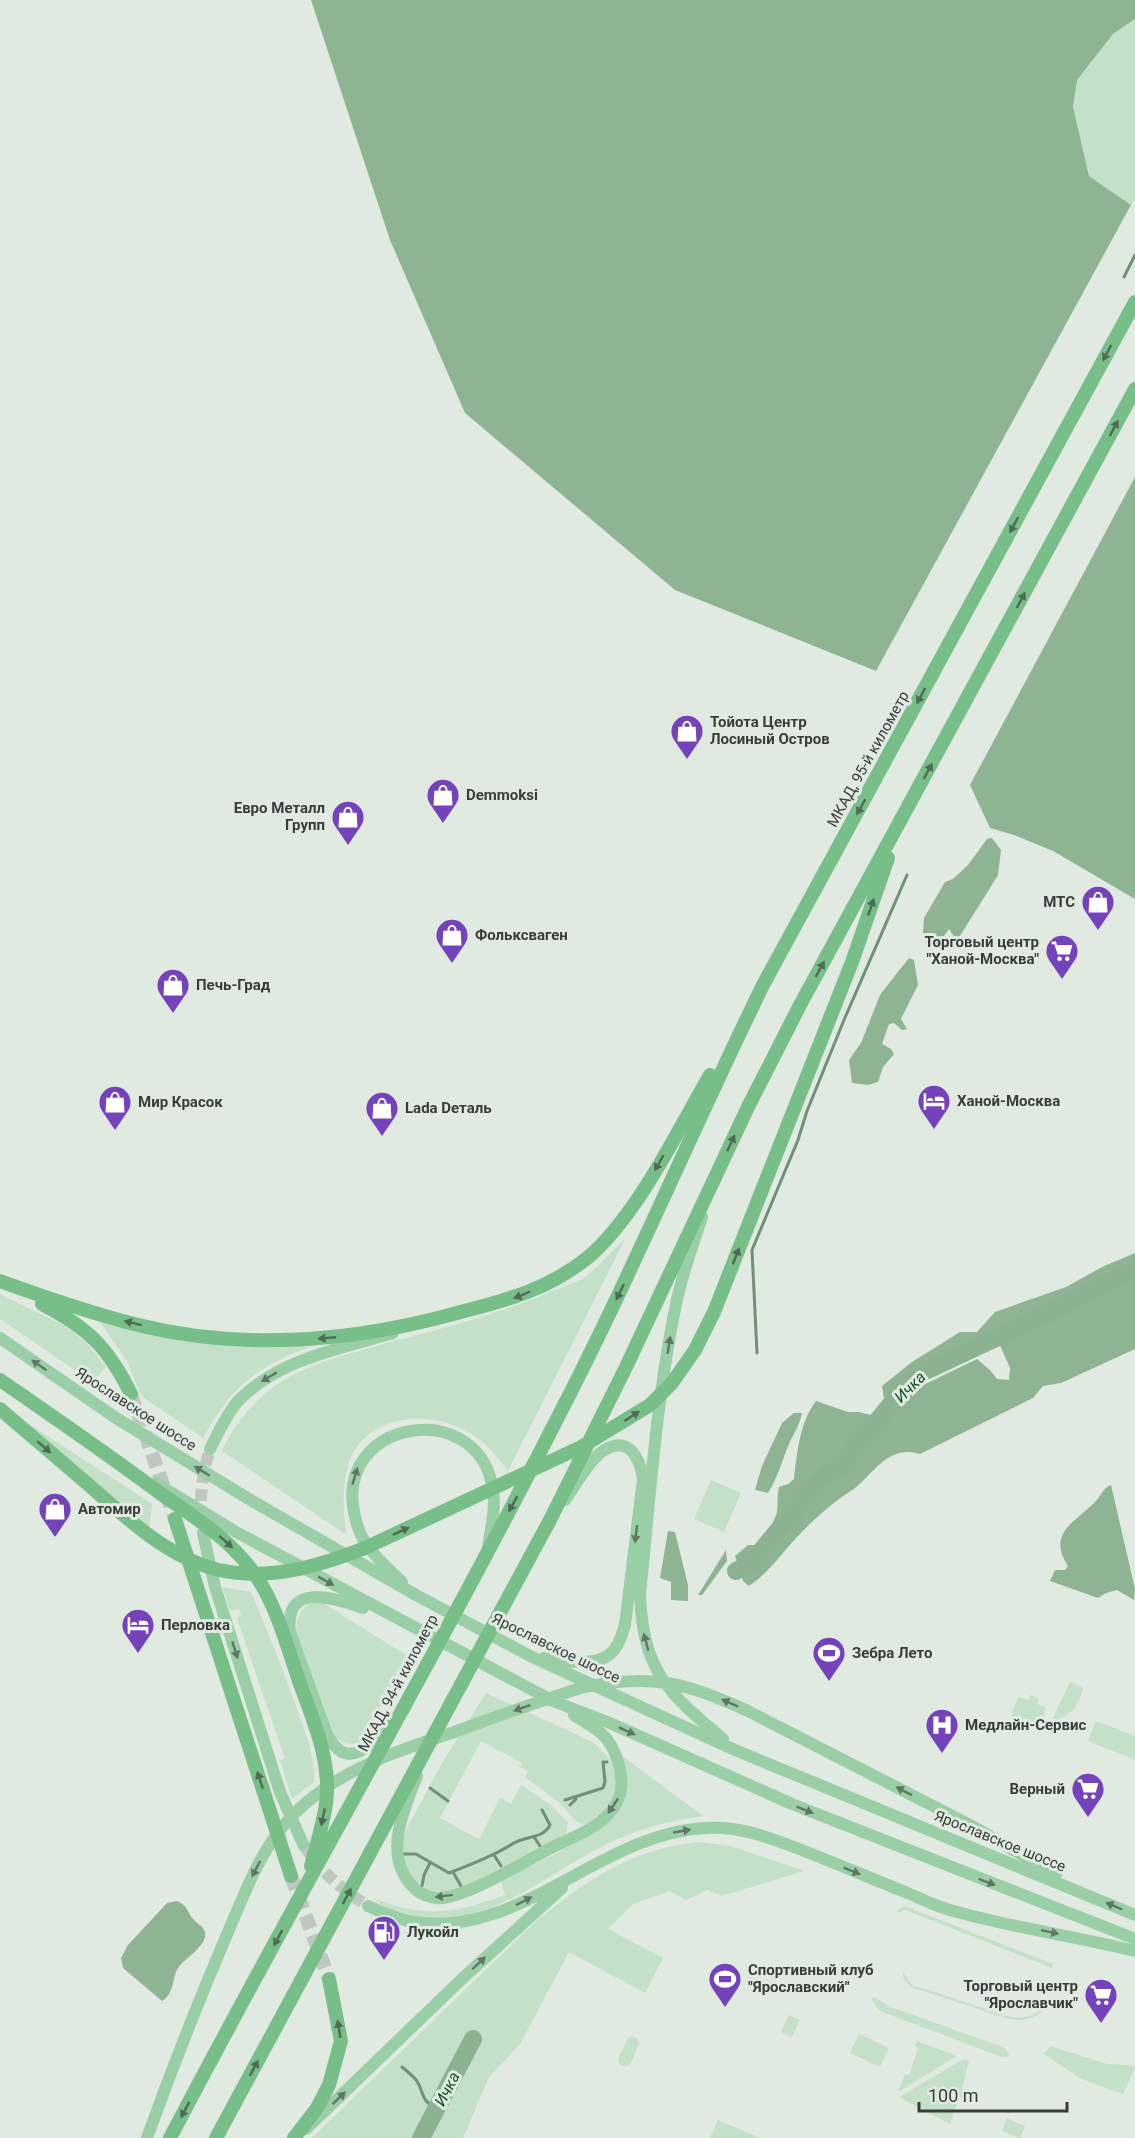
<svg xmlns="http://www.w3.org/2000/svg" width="1135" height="2138" font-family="Roboto,sans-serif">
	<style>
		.green { fill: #c5e0c9 }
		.forest { fill: #8eb493 }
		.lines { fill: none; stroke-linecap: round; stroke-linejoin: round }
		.stream { stroke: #738f77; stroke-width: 3 }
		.river { stroke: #8cb291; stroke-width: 18 }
		.primary-tunnel { stroke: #bfc7c0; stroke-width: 12; stroke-dasharray: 12 6; stroke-linecap: butt }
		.trunk-tunnel { stroke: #bfc7c0; stroke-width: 14; stroke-dasharray: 14 7; stroke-linecap: butt }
		.primary { stroke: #9acea6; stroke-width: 12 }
		.trunk { stroke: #78be88; stroke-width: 14 }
		.oneway { fill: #4f6a55 }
		.oneway2 { fill: #607765 }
		.labels { text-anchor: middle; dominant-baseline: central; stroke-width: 6; stroke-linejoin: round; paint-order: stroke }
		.poi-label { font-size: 15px; font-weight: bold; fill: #393d3a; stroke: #e0eae1; text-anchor: start }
		.street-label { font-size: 15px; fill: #393d3a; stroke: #e0eae1 }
		.water-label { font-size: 16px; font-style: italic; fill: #175227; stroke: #e0eae1 }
	</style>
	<rect width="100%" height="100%" fill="#e0eae1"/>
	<path class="green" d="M 1135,19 L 1135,199 L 1131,205 L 1089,176 L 1073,107 L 1077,80 L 1113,34 Z
		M 625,1239 L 508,1471 C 497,1457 488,1444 473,1435 C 437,1411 376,1412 353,1453 C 342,1472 342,1514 347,1535 L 222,1451 C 234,1425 253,1402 276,1385 C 306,1364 352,1353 387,1343 C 441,1329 496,1315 548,1293 C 559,1288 571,1285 582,1279 C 596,1270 612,1250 625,1239 Z
		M 0,1294 L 63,1325 L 87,1343 L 106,1367 L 93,1382 L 0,1319 Z
		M 98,1319 L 290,1345 L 310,1347 C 256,1366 231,1388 203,1438 L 141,1396 L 127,1361 Z
		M 0,1405 L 152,1504 L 149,1530 Z
		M 711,1480 L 741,1493 L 724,1532 L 694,1519 Z
		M 222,1587 L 251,1592 C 268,1631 283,1670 297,1709 C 305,1732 316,1758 314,1782 L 292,1799 L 280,1760 L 285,1759 L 237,1618 L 241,1616 L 239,1609 L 230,1611 Z
		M 312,1602 L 323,1603 L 406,1655 L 363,1742 C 350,1745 345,1745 335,1737 L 296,1632 C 297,1617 299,1610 312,1602 Z
		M 1070,1682 L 1083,1688 C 1079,1706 1071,1717 1052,1720 Z
		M 486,1693 L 593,1742 L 611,1760 L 617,1783 L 614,1797 L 609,1806 L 587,1824 L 579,1823 L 574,1819 L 560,1803 L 525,1777 L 529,1771 L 520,1767 L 522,1763 L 481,1741 L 440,1818 L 479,1839 L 500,1798 L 511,1804 L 521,1785 L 552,1806 L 568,1823 L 566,1835 L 462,1888 L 443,1893 L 431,1892 L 412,1880 L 405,1865 L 402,1841 L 406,1830 L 442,1763 Z
		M 1030,1695 L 1039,1698 L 1037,1704 L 1046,1707 L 1040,1726 L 1011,1716 L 1018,1697 L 1028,1700 Z
		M 1096,1721 L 1135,1736 L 1135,1760 L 1088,1741 Z
		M 621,1755 L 703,1816 C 666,1821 631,1831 599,1848 C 539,1879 471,1940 398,1913 C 388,1909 379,1902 370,1897 C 423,1918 452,1915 505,1895 L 501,1881 C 531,1866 617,1828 626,1796 C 630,1783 624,1768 621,1755 Z
		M 698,1842 L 731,1846 L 804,1871 L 722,1896 L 707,1890 L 686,1900 L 670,1891 L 633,1904 L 608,1929 L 663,1958 L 645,1993 L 569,1952 L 520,2044 L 489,2077 L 463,2138 L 312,2138 L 536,1921 C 590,1879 628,1850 698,1842 Z
		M 905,1906 L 1053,1964 L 1052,1968 L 905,1910 L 896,1913 L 899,1909 Z
		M 902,1971 L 912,1985 L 1010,2017 C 1025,2019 1033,2016 1045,2007 L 1047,2008 C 1034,2018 1025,2022 1009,2019 L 911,1987 L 904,1979 Z
		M 874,1997 L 888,2006 L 1005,2048 L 1009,2054 L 1008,2057 L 1002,2057 L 885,2013 L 879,2010 L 871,1999 Z
		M 789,2015 L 800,2020 L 792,2037 L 781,2032 Z
		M 859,2034 L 889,2048 L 880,2067 L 850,2053 Z
		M 632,2036 L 638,2039 L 639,2044 L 630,2065 L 625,2067 L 619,2064 L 618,2059 L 628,2038 Z
		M 917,2041 L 957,2056 L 898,2092 L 905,2074 L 909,2075 L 918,2048 L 915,2046 Z
		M 1050,2046 L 1107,2064 L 1130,2065 L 1135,2068 L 1123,2094 L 1081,2079 L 1044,2054 Z
		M 964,2059 L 969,2061 L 962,2088 L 967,2091 L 964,2099 L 959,2097 L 950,2124 L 899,2097 Z
		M 1007,2118 L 1025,2126 L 1020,2138 L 1002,2131 Z
		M 718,2120 L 760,2138 L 710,2138 Z"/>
	<path class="forest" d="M 311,0 L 1135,0 L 1135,19 L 1113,34 L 1077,80 L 1073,107 L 1089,176 L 1131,205 L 876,671 L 675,590 L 465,413 L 390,240 Z
		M 1135,477 L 1135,899 L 1053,851 L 1014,835 L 990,828 L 970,785 Z
		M 992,838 L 1001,850 L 998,875 L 960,936 L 955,938 L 949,929 L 937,945 L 927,948 L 923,933 L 924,918 L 945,882 L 953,879 L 968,865 L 987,839 Z
		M 909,958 L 914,960 L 918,985 L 901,1019 L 907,1029 L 902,1030 L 894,1023 L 889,1024 L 882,1044 L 891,1049 L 894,1054 L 883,1067 L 878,1082 L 868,1085 L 852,1083 L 849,1060 L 861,1043 L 880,995 Z
		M 1135,1253 L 1135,1265 L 920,1369 L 907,1379 L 836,1464 L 814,1482 L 751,1558 L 738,1564 L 735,1556 L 748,1545 L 757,1545 C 763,1534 775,1524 777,1511 C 778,1503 777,1495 779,1487 L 788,1484 L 794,1479 C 797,1453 800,1421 816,1401 L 848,1412 L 859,1412 L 871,1415 L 884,1399 L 882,1386 L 912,1362 L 960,1332 L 977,1332 L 995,1312 L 1066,1287 L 1102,1267 Z
		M 1135,1274 L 1135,1349 L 1061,1383 L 1043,1386 L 1033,1398 L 920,1454 C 890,1444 874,1472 855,1488 C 850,1492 844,1495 839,1499 C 826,1509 812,1521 801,1533 C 783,1551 770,1572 749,1586 L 743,1581 L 741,1574 L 752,1567 L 822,1487 L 845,1467 L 915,1389 L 977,1359 L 990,1370 L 997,1379 L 1009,1380 L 1010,1368 L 999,1343 Z
		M 794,1413 L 802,1413 C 799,1427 794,1433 789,1444 C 782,1460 778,1478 768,1493 L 755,1490 L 762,1466 L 782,1423 Z
		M 1111,1485 L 1135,1589 L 1134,1600 L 1117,1590 L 1106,1593 L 1098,1598 L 1050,1581 L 1055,1570 L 1065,1570 L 1068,1566 C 1047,1533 1074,1523 1095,1502 C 1101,1496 1103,1488 1111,1485 Z
		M 668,1531 L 675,1532 L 688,1585 L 688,1601 L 671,1600 L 671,1582 L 660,1578 Z
		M 726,1550 L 727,1561 L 702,1595 L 698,1595 Z
		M 177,1901 C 190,1907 186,1912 195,1921 C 197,1923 200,1925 202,1927 C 215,1942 184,1958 178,1968 C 172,1978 174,1995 162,2001 L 123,1968 L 121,1958 L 128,1945 L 167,1903 Z"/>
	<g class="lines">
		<path class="stream" d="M 1124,277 L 1135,255
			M 757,1353 L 752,1250 L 798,1140 L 807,1111 L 844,1020 L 907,875
			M 430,1788 L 448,1801
			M 565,1800 L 603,1788 L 605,1782 L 603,1762 L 607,1762
			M 570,1805 L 576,1799
			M 534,1837 L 540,1846
			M 403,1854 L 416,1854 L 449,1873 C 472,1864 493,1856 514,1843 C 525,1836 543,1839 550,1825 L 542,1810
			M 494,1855 L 501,1866
			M 453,1872 L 461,1886
			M 422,1886 L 424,1875 L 430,1863
			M 402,2067 C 407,2071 413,2076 417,2081 C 425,2094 420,2101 437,2108"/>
		<path class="river" d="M 736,1571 L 752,1562 L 818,1482 L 841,1465 L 911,1380 L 921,1373 L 1047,1314 L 1135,1269
			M 421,2138 L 473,2039"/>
		<path class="primary-tunnel" d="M 202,1519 C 199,1495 203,1472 210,1449
			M 303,1844 C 320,1871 341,1889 368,1906"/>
		<path class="trunk-tunnel" d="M 131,1394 L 175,1519
			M 291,1876 L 329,1979"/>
		<path class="primary" d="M 702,1217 C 692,1247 681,1277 675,1309 C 656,1402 650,1499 640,1594 C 643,1671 667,1692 723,1739
			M 0,1338 L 116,1418 L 254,1502 L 416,1595 L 532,1657 L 735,1750 L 1135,1915
			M 210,1449 C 218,1433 226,1415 238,1401 C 279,1359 339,1349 393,1333
			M 156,1483 L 236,1532 L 553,1701 L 610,1723 L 792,1804 L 1135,1939
			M 203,1533 L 215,1587 L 280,1792 L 303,1844
			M 402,1582 C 390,1570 374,1557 365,1542 C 359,1533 356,1522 354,1512 C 336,1421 473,1397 492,1484 C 497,1504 491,1527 488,1547
			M 363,1608 C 335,1598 284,1581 290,1632 L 327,1734 C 348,1775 373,1743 392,1720
			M 544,1658 C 563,1660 593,1668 610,1654 C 618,1648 622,1635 625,1625 L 643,1479 C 640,1457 628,1435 603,1451 C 589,1460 575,1486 565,1500
			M 417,1776 C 404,1810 382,1855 413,1887 C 420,1894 431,1899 442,1898 C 470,1895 526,1861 553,1847 C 569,1839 588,1832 601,1821 C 609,1815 617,1805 620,1795 C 625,1776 616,1746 601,1733 C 593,1726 583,1721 574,1715
			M 368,1906 C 382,1912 398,1920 414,1922 C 520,1939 600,1833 706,1828 C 738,1826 765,1836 794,1847 C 831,1861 867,1877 903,1891 C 920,1898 936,1907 954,1911 C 1013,1928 1075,1936 1135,1951
			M 306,2129 L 463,1978 L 562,1888
			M 147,2138 C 171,2071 197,2005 225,1939 C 244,1896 260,1847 295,1813 C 340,1768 401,1750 460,1730 C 501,1715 542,1700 584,1687 C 654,1673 685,1683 748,1711 L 974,1827 L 1056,1875"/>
		<path class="trunk" d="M 0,1281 C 44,1297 88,1312 134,1324 C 241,1351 352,1342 457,1313 C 506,1300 545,1291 586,1259 C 636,1218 677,1132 710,1075
			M 42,1304 C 88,1328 108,1347 131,1394
			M 0,1380 C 54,1417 107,1454 160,1493 C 194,1517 232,1540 256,1576 C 277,1607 287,1646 299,1681 C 313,1720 332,1762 326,1804 C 323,1825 316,1846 311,1866
			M 0,1409 C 30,1435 60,1460 90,1486 C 128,1519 168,1558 219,1570 C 270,1581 319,1566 365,1548 L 581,1447 L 650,1405 L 672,1383 L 695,1350 L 714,1312 L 852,962 L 888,858
			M 175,1519 L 291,1876
			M 170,2138 C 297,1895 435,1659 559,1415 C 632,1274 693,1128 763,985 L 1135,302
			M 216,2138 L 550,1520 L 627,1365 L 748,1107 L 800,1005 L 1135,389
			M 294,2138 L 317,2108 L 329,2085 L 341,2041 L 329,1979"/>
	</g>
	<defs><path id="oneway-solid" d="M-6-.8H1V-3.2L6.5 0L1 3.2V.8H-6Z" transform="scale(1.5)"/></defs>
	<g class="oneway">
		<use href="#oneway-solid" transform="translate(1107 353) rotate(118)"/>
		<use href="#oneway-solid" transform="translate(1114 428) rotate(-62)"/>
		<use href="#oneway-solid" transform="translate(1014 525) rotate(118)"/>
		<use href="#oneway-solid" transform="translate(1021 600) rotate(-62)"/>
		<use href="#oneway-solid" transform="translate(921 696) rotate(118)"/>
		<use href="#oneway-solid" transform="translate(928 771) rotate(-62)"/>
		<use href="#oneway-solid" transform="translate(861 807) rotate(119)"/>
		<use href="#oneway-solid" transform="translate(871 907) rotate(-71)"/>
		<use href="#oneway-solid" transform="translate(820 969) rotate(-61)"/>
		<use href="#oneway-solid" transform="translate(731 1143) rotate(-65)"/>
		<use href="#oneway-solid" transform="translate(659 1163) rotate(120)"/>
		<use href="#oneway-solid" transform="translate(736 1256) rotate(-69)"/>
		<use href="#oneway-solid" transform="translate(620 1292) rotate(116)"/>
		<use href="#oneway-solid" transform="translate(522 1295) rotate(157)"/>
		<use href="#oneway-solid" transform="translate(133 1323) rotate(-166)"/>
		<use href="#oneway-solid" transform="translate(327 1338) rotate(175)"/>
		<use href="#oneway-solid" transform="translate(632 1416) rotate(-33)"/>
		<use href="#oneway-solid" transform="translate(44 1447) rotate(41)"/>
		<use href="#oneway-solid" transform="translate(513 1504) rotate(119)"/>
		<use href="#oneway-solid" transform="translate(401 1531) rotate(-25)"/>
		<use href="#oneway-solid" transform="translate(226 1542) rotate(42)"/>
		<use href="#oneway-solid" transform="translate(260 1780) rotate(-108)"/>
		<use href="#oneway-solid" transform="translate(323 1817) rotate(102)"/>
		<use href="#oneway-solid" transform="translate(347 1896) rotate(-62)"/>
		<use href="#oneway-solid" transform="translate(278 1938) rotate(118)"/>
		<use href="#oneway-solid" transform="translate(339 2029) rotate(-99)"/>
		<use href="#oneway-solid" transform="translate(254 2068) rotate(-62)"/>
		<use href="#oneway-solid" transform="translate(185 2110) rotate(118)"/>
	</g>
	<g class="oneway2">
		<use href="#oneway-solid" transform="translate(669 1345) rotate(-81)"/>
		<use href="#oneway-solid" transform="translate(39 1365) rotate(-145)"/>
		<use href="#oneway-solid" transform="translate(269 1377) rotate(149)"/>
		<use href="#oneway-solid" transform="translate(202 1471) rotate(-149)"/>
		<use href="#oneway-solid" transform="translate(355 1476) rotate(-74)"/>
		<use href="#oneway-solid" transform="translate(636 1534) rotate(97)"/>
		<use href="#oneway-solid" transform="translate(326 1581) rotate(29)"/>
		<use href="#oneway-solid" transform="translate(646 1642) rotate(-105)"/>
		<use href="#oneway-solid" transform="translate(235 1650) rotate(72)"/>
		<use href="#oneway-solid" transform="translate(730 1703) rotate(-156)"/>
		<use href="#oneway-solid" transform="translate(522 1708) rotate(161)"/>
		<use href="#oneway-solid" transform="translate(627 1731) rotate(24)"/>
		<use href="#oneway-solid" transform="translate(904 1791) rotate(-153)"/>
		<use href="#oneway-solid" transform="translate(613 1806) rotate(124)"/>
		<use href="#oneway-solid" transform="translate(805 1810) rotate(22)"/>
		<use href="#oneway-solid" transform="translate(682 1831) rotate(-10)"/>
		<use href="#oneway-solid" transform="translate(256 1869) rotate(117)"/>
		<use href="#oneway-solid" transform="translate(852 1871) rotate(22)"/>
		<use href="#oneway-solid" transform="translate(987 1882) rotate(21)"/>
		<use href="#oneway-solid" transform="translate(444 1896) rotate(173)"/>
		<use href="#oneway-solid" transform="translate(524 1901) rotate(-27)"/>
		<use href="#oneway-solid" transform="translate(1114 1906) rotate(-157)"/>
		<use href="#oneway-solid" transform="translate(1050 1932) rotate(12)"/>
		<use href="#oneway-solid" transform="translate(479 1963) rotate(-43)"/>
		<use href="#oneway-solid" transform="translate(339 2098) rotate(-44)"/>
	</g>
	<defs>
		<symbol id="shop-pin" viewBox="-11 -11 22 30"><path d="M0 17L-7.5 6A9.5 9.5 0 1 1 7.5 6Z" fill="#7442ba" stroke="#e0eae1"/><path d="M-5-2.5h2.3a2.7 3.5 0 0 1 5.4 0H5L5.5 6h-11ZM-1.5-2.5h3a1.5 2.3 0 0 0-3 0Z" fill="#fff"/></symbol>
		<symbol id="supermarket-pin" viewBox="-11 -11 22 30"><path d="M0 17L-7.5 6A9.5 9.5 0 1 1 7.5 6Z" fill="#7442ba" stroke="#e0eae1"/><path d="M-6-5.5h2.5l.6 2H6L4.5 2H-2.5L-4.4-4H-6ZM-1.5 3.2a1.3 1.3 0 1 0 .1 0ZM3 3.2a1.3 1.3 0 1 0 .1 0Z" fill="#fff"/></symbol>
		<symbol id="hotel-pin" viewBox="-11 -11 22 30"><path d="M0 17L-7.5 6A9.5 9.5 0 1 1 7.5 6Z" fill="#7442ba" stroke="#e0eae1"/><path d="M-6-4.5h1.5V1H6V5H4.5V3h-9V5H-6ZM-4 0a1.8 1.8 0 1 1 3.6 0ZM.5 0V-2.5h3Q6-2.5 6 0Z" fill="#fff"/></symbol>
		<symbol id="stadium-pin" viewBox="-11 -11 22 30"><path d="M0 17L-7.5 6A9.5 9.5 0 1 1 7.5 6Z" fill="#7442ba" stroke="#e0eae1"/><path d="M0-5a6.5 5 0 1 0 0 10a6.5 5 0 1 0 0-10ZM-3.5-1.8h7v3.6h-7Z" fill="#fff"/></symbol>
		<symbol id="hospital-pin" viewBox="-11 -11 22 30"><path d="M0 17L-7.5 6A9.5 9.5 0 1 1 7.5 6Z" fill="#7442ba" stroke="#e0eae1"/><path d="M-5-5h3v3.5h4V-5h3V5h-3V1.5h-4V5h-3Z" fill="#fff"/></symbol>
		<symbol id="fuel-pin" viewBox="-11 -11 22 30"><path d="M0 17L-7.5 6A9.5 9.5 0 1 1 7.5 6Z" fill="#7442ba" stroke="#e0eae1"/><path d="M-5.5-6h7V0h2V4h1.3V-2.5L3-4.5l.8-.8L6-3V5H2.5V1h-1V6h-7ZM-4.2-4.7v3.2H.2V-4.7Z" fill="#fff"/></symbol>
	</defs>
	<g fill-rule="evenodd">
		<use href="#shop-pin" x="668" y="712" width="38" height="52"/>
		<use href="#shop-pin" x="424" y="776" width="38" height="52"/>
		<use href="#shop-pin" x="329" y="798" width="38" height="52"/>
		<use href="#shop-pin" x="1079" y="883" width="38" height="52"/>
		<use href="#shop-pin" x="433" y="916" width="38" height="52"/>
		<use href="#supermarket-pin" x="1043" y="932" width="38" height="52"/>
		<use href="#shop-pin" x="154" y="966" width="38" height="52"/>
		<use href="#hotel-pin" x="915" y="1082" width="38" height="52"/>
		<use href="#shop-pin" x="96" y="1083" width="38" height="52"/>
		<use href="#shop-pin" x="363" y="1089" width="38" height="52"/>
		<use href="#shop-pin" x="36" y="1490" width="38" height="52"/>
		<use href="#hotel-pin" x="119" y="1606" width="38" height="52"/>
		<use href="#stadium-pin" x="810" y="1634" width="38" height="52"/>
		<use href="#hospital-pin" x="923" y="1706" width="38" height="52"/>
		<use href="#supermarket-pin" x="1069" y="1770" width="38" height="52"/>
		<use href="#fuel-pin" x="365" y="1913" width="38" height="52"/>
		<use href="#stadium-pin" x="706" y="1960" width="38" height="52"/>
		<use href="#supermarket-pin" x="1082" y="1976" width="38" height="52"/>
	</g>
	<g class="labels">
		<g class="poi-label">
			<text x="710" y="722">Тойота Центр<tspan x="710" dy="17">Лосиный Остров</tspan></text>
			<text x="466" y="795">Demmoksi</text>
			<text x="325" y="808" text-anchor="end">Евро Металл<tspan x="325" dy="17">Групп</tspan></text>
			<text x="1075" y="902" text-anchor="end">МТС</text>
			<text x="475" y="935">Фольксваген</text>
			<text x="1039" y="942" text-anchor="end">Торговый центр<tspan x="1039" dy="17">"Ханой-Москва"</tspan></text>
			<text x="196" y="985">Печь-Град</text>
			<text x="957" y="1101">Ханой-Москва</text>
			<text x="138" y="1102">Мир Красок</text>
			<text x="405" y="1108">Lada Dеталь</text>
			<text x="78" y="1509">Автомир</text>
			<text x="161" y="1625">Перловка</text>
			<text x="852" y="1653">Зебра Лето</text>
			<text x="965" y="1725">Медлайн-Сервис</text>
			<text x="1065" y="1789" text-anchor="end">Верный</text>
			<text x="407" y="1932">Лукойл</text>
			<text x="748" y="1970">Спортивный клуб<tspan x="748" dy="17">"Ярославский"</tspan></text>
			<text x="1078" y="1986" text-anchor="end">Торговый центр<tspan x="1078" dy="17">"Ярославчик"</tspan></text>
		</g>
		<g class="street-label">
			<text transform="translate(868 759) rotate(-61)">МКАД, 95-й километр</text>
			<text transform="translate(136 1409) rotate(33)">Ярославское шоссе</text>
			<text transform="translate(556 1648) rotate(26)">Ярославское шоссе</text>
			<text transform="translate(398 1683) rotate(-62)">МКАД, 94-й километр</text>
			<text transform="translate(1000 1841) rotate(22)">Ярославское шоссе</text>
		</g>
		<g class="water-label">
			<text transform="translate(910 1387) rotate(-45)">Ичка</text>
			<text transform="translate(447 2089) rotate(-63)">Ичка</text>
		</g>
	</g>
	<path d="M919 2102v9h148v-9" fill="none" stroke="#393d3a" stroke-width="3"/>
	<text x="928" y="2102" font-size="18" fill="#393d3a" stroke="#e0eae1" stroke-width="4.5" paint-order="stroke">100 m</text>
</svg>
